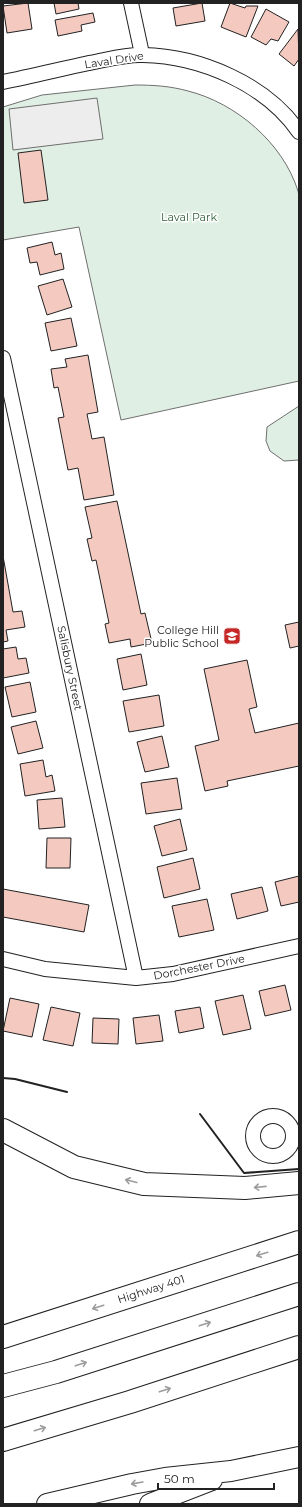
<svg xmlns="http://www.w3.org/2000/svg" width="302" height="1507" font-family="Montserrat,sans-serif">
	<style>
		.green { fill: #e0efe3; stroke: #6f6f6f }
		.parking { fill: #ededed; stroke: #6f6f6f }
		.building { fill: #f3c9c0; stroke: #222 }
		.lines { fill: none; stroke-linecap: round; stroke-linejoin: round }
		.street-casing { stroke: #222; stroke-width: 16 }
		.secondary-casing { stroke: #222; stroke-width: 22 }
		.highway-casing { stroke: #222; stroke-width: 24 }
		.street { stroke: #fff; stroke-width: 14 }
		.secondary { stroke: #fff; stroke-width: 20 }
		.highway { stroke: #fff; stroke-width: 22 }
		.wall { stroke: #222; stroke-width: 2 }
		.oneway { stroke: #9c9c9c }
		.labels { text-anchor: middle; dominant-baseline: central; stroke-width: 3; stroke-linejoin: round; paint-order: stroke }
		.street-label { font-size: 11px; fill: #222; stroke: #fff }
		.park-label { font-size: 11px; fill: #2f5e38; stroke: #fff }
		.poi-label { font-size: 11px; fill: #222; stroke: #fff; text-anchor: end }
	</style>
	<rect width="100%" height="100%" fill="#fff"/>
	<path class="green" d="M 135,85 C 153,85 170,86 188,91 C 236,103 283,143 298,191 C 301,200 299,228 299,239 C 299,287 299,334 299,381 L 121,420 L 79,227 L 3,240 L 3,107 L 42,95 Z
		M 299,406 L 299,460 L 284,461 L 270,451 L 266,441 L 267,427 Z"/>
	<path class="parking" d="M 97,98 L 103,139 L 13,150 L 9,109 Z"/>
	<path class="building" d="M 28,3 L 32,29 L 7,33 L 3,6 Z
		M 54,3 L 80,3 L 78,3 L 79,9 L 56,14 Z
		M 202,3 L 205,21 L 176,26 L 173,8 Z
		M 230,3 L 245,8 L 246,6 L 258,6 L 246,37 L 221,27 Z
		M 266,9 L 289,22 L 278,41 L 271,39 L 266,45 L 251,37 Z
		M 93,13 L 95,22 L 81,25 L 82,31 L 58,36 L 55,20 Z
		M 298,29 L 299,59 L 294,66 L 279,54 Z
		M 41,150 L 48,200 L 24,203 L 18,153 Z
		M 52,242 L 55,255 L 61,253 L 64,269 L 40,275 L 37,262 L 30,263 L 27,248 Z
		M 63,279 L 72,307 L 47,315 L 38,286 Z
		M 71,318 L 77,346 L 51,351 L 45,323 Z
		M 88,355 L 98,412 L 87,414 L 92,439 L 104,437 L 114,495 L 84,500 L 78,468 L 68,470 L 58,418 L 64,417 L 58,387 L 54,388 L 51,369 L 67,367 L 65,359 Z
		M 117,501 L 141,614 L 145,613 L 152,643 L 131,647 L 130,639 L 109,643 L 105,624 L 109,623 L 96,560 L 92,561 L 87,539 L 92,538 L 85,507 Z
		M 3,556 L 13,612 L 22,611 L 25,627 L 6,630 L 8,641 L 3,642 Z
		M 299,622 L 299,646 L 290,648 L 285,625 Z
		M 16,647 L 18,659 L 26,658 L 29,673 L 3,678 L 3,649 Z
		M 141,654 L 147,685 L 123,690 L 117,659 Z
		M 247,660 L 257,707 L 249,709 L 255,733 L 299,723 L 299,766 L 227,781 L 228,786 L 205,791 L 195,746 L 219,740 L 204,669 Z
		M 30,682 L 36,712 L 12,717 L 5,687 Z
		M 159,695 L 164,726 L 129,732 L 123,701 Z
		M 36,721 L 43,748 L 18,754 L 11,727 Z
		M 162,736 L 169,767 L 145,772 L 137,742 Z
		M 43,760 L 46,777 L 52,775 L 55,791 L 25,796 L 20,764 Z
		M 177,778 L 182,809 L 146,814 L 141,783 Z
		M 62,798 L 65,827 L 39,829 L 37,800 Z
		M 180,819 L 187,850 L 162,856 L 154,826 Z
		M 47,838 L 71,838 L 70,868 L 46,868 Z
		M 193,858 L 200,889 L 164,898 L 157,867 Z
		M 299,876 L 299,902 L 281,906 L 275,882 Z
		M 262,887 L 268,911 L 237,919 L 231,894 Z
		M 3,889 L 89,905 L 84,932 L 3,917 Z
		M 207,899 L 214,930 L 179,937 L 172,906 Z
		M 285,985 L 291,1010 L 265,1016 L 259,991 Z
		M 243,995 L 251,1029 L 223,1035 L 215,1001 Z
		M 10,998 L 39,1004 L 32,1037 L 3,1031 Z
		M 51,1007 L 80,1013 L 73,1046 L 43,1040 Z
		M 200,1007 L 204,1028 L 179,1033 L 175,1011 Z
		M 159,1015 L 163,1041 L 136,1044 L 133,1018 Z
		M 93,1018 L 119,1019 L 118,1044 L 92,1043 Z"/>
	<g class="lines">
		<defs>
			<path id="street" d="M 131,3 L 142,54
				M 3,82 C 32,76 61,69 89,63 C 107,60 125,54 143,55 C 200,56 266,84 299,132
				M 3,358 L 136,978
				M 3,959 L 45,969 L 136,978 L 173,974 L 299,946
				M253 1136a20 20 0 1 1 40 0a20 20 0 1 1-40 0Z"/>
			<path id="secondary" d="M 47,1504 L 132,1484 L 165,1478 L 231,1471 L 299,1457
				M 150,1504 L 212,1480"/>
			<path id="highway" d="M 3,1130 L 74,1167 L 144,1184 L 245,1188 L 299,1183
				M 3,1337 L 299,1242
				M 3,1386 L 56,1372 L 299,1294
				M 3,1440 L 130,1402 L 299,1347"/>
		</defs>
		<use href="#street" class="street-casing"/>
		<use href="#secondary" class="secondary-casing"/>
		<use href="#highway" class="highway-casing"/>
		<use href="#street" class="street"/>
		<use href="#secondary" class="secondary"/>
		<use href="#highway" class="highway"/>
		<path class="wall" d="M 3,1078 L 15,1079 L 67,1092
			M 200,1114 L 244,1173 L 299,1169"/>
	</g>
	<defs><path id="oneway-shaft" d="M-6 0H5M1.5-3L5.5 0L1.5 3" fill="none" stroke-width="1.6" stroke-linecap="round" stroke-linejoin="round"/></defs>
	<g class="oneway">
		<use href="#oneway-shaft" transform="translate(131 1181) rotate(-166)"/>
		<use href="#oneway-shaft" transform="translate(260 1187) rotate(174)"/>
		<use href="#oneway-shaft" transform="translate(262 1254) rotate(162)"/>
		<use href="#oneway-shaft" transform="translate(98 1307) rotate(162)"/>
		<use href="#oneway-shaft" transform="translate(205 1324) rotate(-18)"/>
		<use href="#oneway-shaft" transform="translate(81 1364) rotate(-18)"/>
		<use href="#oneway-shaft" transform="translate(165 1390) rotate(-18)"/>
		<use href="#oneway-shaft" transform="translate(40 1429) rotate(-17)"/>
		<use href="#oneway-shaft" transform="translate(137 1483) rotate(170)"/>
	</g>
	<defs>
		<symbol id="school-square" viewBox="-11 -11 22 22"><rect x="-9" y="-9" width="18" height="18" rx="4" fill="#c62828" stroke="#fff"/><path d="M0-5L7-2L0 1L-7-2ZM-4 1L0 2.5L4 1V4Q0 6-4 4Z" fill="#fff"/></symbol>
	</defs>
	<g fill-rule="evenodd">
		<use href="#school-square" x="222" y="626" width="20" height="20"/>
	</g>
	<g class="labels">
		<g class="street-label">
			<text transform="translate(114 60) rotate(-9)">Laval Drive</text>
			<text transform="translate(70 668) rotate(78)">Salisbury Street</text>
			<text transform="translate(199 967) rotate(-11)">Dorchester Drive</text>
			<text transform="translate(151 1289) rotate(-18)">Highway 401</text>
		</g>
		<g class="park-label">
			<text x="189" y="217">Laval Park</text>
		</g>
		<g class="poi-label">
			<text x="219" y="630">College Hill<tspan x="219" dy="13">Public School</tspan></text>
		</g>
	</g>
	<rect width="302" height="1507" fill="none" stroke="#222222" stroke-width="8"/>
	<path d="M158 1483v6h116v-6" fill="none" stroke="#222222" stroke-width="2"/>
	<text x="164" y="1483" font-size="12" fill="#222222" stroke="#ffffff" stroke-width="3" paint-order="stroke">50 m</text>
</svg>
